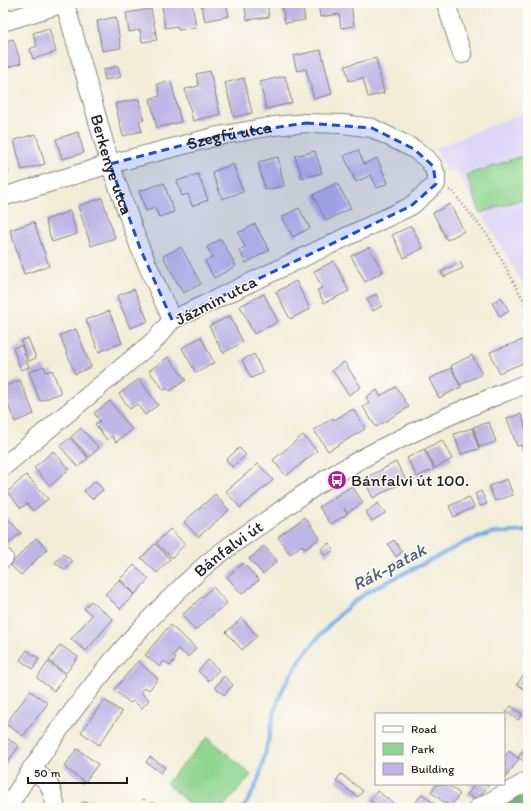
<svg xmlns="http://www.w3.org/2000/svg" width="531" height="811" font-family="Itim,sans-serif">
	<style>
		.built { fill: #ddd5f6 }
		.green { fill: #8ed58f; stroke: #557856 }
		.forest { fill: #72b67a; stroke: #47694b }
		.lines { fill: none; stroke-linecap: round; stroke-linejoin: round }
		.stream { stroke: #77afe7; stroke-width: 4 }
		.building { fill: #bdb6e6 }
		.minor-casing { stroke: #87847a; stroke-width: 20 }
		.path { stroke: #87847a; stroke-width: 2.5; stroke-dasharray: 1 3; stroke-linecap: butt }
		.minor { stroke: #fff; stroke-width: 18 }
		.marked { fill: #1d4ed8; fill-opacity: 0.2; stroke: #1d4ed8; stroke-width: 3; stroke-dasharray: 8 5; stroke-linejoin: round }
		.labels { text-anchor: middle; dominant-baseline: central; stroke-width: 3; stroke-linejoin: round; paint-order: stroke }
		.street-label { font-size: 17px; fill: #1c1c1c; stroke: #fdfcf7 }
		.poi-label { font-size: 17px; fill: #1c1c1c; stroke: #fdfcf7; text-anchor: start }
		.water-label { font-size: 18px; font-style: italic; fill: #455e77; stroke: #fdfcf7 }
	</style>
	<rect width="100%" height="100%" fill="#fdfcf7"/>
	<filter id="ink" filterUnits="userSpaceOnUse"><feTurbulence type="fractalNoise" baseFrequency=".025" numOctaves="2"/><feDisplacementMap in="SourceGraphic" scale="8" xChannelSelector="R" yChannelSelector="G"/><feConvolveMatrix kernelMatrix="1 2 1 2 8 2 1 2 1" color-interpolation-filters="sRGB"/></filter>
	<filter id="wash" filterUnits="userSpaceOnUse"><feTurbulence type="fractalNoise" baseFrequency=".012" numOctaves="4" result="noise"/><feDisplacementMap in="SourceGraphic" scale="16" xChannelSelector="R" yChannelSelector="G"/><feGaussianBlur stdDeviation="0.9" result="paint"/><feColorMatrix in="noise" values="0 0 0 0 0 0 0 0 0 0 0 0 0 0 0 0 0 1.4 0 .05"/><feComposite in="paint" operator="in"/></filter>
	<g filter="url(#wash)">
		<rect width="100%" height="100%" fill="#f2edd7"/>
		<path class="built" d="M 528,111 L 528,292 L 455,169 L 447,172 L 436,148 Z"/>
		<path class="green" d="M 528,154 L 528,197 L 480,213 L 467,175 Z
			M 208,737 L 251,775 L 222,808 L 194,808 L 166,783 Z"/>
		<path class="forest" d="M 528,791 L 528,808 L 494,808 Z"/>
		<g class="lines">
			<path class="stream" d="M 243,808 C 265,779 266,741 276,707 C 287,668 335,613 369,591 L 466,542 L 492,533 L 528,531"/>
		</g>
		<g id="blocks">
			<path class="building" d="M 178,3 L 192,3 L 196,27 L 178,30 L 177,26 L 165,28 L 162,6 Z
				M 201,3 L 226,3 L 229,16 L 205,21 Z
				M 244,3 L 267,3 L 269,17 L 247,20 Z
				M 281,3 L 302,3 L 305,20 L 285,23 Z
				M 318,3 L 351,3 L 354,26 L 341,28 L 339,14 L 320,17 Z
				M 151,9 L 157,40 L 142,42 L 140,30 L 129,32 L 126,13 Z
				M 116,17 L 121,48 L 102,51 L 97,21 Z
				M 49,28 L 56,52 L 33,59 L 30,49 L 37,46 L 33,33 Z
				M 13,39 L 21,63 L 3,69 L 3,42 Z
				M 321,50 L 332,94 L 314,99 L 306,69 L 297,71 L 293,56 Z
				M 376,58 L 384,93 L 368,97 L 363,78 L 349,81 L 345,66 Z
				M 118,66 L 121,77 L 105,80 L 103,70 Z
				M 210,71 L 220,114 L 193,121 L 185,89 L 199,86 L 196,74 Z
				M 285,76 L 292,103 L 266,109 L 260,82 Z
				M 244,78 L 252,113 L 234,117 L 225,83 Z
				M 171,81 L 181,122 L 157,128 L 150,99 L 160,96 L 157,84 Z
				M 139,99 L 144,120 L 139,121 L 142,131 L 123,136 L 115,104 Z
				M 78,132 L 84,153 L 62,159 L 56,139 Z
				M 36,134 L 45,164 L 22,170 L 14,140 Z
				M 358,150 L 364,164 L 377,158 L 388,183 L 377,188 L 371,175 L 356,182 L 344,156 Z
				M 315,151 L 322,173 L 302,178 L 295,156 Z
				M 3,154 L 9,173 L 3,175 Z
				M 278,157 L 284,186 L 265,190 L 258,162 Z
				M 233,164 L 243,192 L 222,199 L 212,172 Z
				M 198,174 L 208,200 L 192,206 L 188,194 L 182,196 L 177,181 Z
				M 164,183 L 174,212 L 159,217 L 155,208 L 146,211 L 139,191 Z
				M 337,183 L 351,208 L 326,221 L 313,195 Z
				M 102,198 L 115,238 L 91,246 L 78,206 Z
				M 450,204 L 464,231 L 447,240 L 433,213 Z
				M 299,208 L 310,228 L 293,237 L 282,217 Z
				M 70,211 L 77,234 L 52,242 L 45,220 Z
				M 34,222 L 49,266 L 24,274 L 10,230 Z
				M 255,224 L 269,250 L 246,263 L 239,250 L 245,247 L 238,233 Z
				M 411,226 L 423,248 L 404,258 L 392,235 Z
				M 221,239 L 236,266 L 214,278 L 205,261 L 213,257 L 207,247 Z
				M 181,247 L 201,284 L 183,293 L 163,256 Z
				M 369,247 L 383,272 L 365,282 L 351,256 Z
				M 334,261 L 349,291 L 324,303 L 317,290 L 322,288 L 314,271 Z
				M 460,262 L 463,268 L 444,277 L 441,272 Z
				M 296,281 L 310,309 L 290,319 L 276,292 Z
				M 134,289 L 148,321 L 130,328 L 117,296 Z
				M 264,294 L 278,322 L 254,334 L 240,306 Z
				M 376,294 L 382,306 L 373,311 L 367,299 Z
				M 501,297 L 509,311 L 500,317 L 492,303 Z
				M 109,311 L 122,343 L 99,352 L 86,320 Z
				M 230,316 L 243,342 L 223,353 L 209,326 Z
				M 76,329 L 91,367 L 75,374 L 60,335 Z
				M 201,337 L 214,363 L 196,373 L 182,348 Z
				M 28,338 L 36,358 L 29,361 L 21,341 Z
				M 528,338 L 528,361 L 499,373 L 490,352 Z
				M 21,345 L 29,367 L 21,370 L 13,348 Z
				M 254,354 L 263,373 L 251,378 L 242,360 Z
				M 472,355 L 482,374 L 460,385 L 451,366 Z
				M 168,357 L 186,380 L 170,391 L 167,388 L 164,390 L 149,371 Z
				M 344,362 L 361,387 L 349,395 L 332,370 Z
				M 44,366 L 46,372 L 52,370 L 61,393 L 40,401 L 29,372 Z
				M 451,368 L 461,387 L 439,398 L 429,379 Z
				M 139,379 L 158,405 L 145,415 L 137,404 L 130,409 L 119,394 Z
				M 20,380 L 34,414 L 15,422 L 3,392 L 3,387 Z
				M 396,387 L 409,407 L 376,427 L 363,407 L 369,403 L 366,397 L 377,390 L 380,396 Z
				M 110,401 L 132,430 L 116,442 L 112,436 L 107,440 L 95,424 L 100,421 L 94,413 Z
				M 353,409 L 365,429 L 328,451 L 314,430 L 333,418 L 334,420 Z
				M 521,414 L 528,434 L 528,464 L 521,445 L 517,446 L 507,418 Z
				M 489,422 L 496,442 L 479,447 L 473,427 Z
				M 81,428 L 99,448 L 89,457 L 71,437 Z
				M 472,428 L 479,449 L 461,454 L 454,434 Z
				M 303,435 L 317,451 L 286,476 L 273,460 Z
				M 70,438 L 88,458 L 78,467 L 60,446 Z
				M 442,440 L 452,459 L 435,468 L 425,449 Z
				M 239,448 L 246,455 L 232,467 L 226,460 Z
				M 424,449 L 434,469 L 417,477 L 407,458 Z
				M 53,451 L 69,469 L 50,486 L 34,468 Z
				M 396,462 L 406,480 L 373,498 L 364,479 Z
				M 258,464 L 273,480 L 240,508 L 226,491 Z
				M 26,475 L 48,499 L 33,511 L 27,504 L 21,508 L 7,492 Z
				M 507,479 L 513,495 L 495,501 L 489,486 Z
				M 95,481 L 103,490 L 92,499 L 84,491 Z
				M 352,486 L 363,503 L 347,513 L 344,508 L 347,514 L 331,524 L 319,507 Z
				M 481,491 L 487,504 L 480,506 L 475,494 Z
				M 215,494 L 229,510 L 198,537 L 184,522 Z
				M 469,497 L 474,507 L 454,517 L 449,506 Z
				M 378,503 L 385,513 L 372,521 L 366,512 Z
				M 3,513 L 21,533 L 5,546 L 3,544 Z
				M 305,517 L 320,538 L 305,549 L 302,545 L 290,554 L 278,537 Z
				M 170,529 L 185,544 L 172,558 L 156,543 Z
				M 36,538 L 47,549 L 21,575 L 10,565 Z
				M 394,540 L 402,552 L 396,557 L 388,544 Z
				M 329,543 L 334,550 L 325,556 L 321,549 Z
				M 155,544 L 170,559 L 157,573 L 141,558 Z
				M 264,546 L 277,561 L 263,574 L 249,559 Z
				M 63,554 L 72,561 L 65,570 L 55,563 Z
				M 243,563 L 259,580 L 242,594 L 227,577 Z
				M 134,565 L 149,579 L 135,594 L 120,579 Z
				M 119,580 L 134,595 L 120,609 L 105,594 Z
				M 213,587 L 227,603 L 195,630 L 182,615 Z
				M 91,601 L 113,619 L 86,651 L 71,639 L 92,615 L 84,609 Z
				M 242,618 L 257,636 L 242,650 L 226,632 Z
				M 170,625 L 196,648 L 188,657 L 178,649 L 173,656 L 176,658 L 170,666 L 164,661 L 160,667 L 145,655 Z
				M 60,645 L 78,657 L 66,673 L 49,661 Z
				M 27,650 L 39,659 L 33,669 L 20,660 Z
				M 208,660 L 219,670 L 209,681 L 198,671 Z
				M 138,661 L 158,679 L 149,690 L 145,687 L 140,692 L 149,700 L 142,708 L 133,701 L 130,703 L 114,690 Z
				M 48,662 L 66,675 L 54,691 L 37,678 Z
				M 224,676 L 233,685 L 224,695 L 215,687 Z
				M 523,676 L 528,680 L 528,692 L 517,684 Z
				M 30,691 L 48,703 L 23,736 L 6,724 Z
				M 104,700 L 122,712 L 99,745 L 81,732 Z
				M 511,706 L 522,714 L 518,720 L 506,712 Z
				M 3,736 L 19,746 L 3,769 Z
				M 528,744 L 528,764 L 518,757 Z
				M 77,749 L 98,764 L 85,782 L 64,767 Z
				M 509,751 L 519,759 L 504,779 L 504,758 Z
				M 150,757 L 165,767 L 161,773 L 146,762 Z
				M 341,774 L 363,791 L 358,797 L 336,781 Z
				M 437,784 L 447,784 L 460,794 L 450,807 L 431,792 Z
				M 469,784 L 489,784 L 477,801 L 467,794 L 473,787 Z
				M 377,791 L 400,808 L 380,808 L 370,801 Z
				M 422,794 L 440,808 L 411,808 Z
				M 82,802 L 120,805 L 120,808 L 81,808 Z
				M 151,803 L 178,806 L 178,808 L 151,808 Z"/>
		</g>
	</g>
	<g filter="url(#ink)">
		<use href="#blocks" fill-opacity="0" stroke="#87847a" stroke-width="1"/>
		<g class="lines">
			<defs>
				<g id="minor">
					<path id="s1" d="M 65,3 L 110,164 L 140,248 L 172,320"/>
					<path d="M 446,3 L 462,54"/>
					<path d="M 3,22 L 65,3"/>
					<path id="s2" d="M 3,197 L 110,164 L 218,136 L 274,126 L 306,123 L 343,124 L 372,128 L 414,149 L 426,158 L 433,166 L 436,175 L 436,184 L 411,206 L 172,320 L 155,340 L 3,467"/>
					<path d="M 3,557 L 4,558"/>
					<path d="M 31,769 C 52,783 50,784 56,808"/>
					<path id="s3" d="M 7,808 C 61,721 123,639 200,570 C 221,551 245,535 269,519 C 292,502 315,485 340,471 C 400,436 464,408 528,383"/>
					<path d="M 478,808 L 528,781"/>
				</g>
			</defs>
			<use href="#minor" class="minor-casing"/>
			<path class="path" d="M 449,190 L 452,191 L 489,237 L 528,308
				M 143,808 L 144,799"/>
			<use href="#minor" class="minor"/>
		</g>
	</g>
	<path class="marked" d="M 306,123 L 372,128 L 414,149 L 433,166 L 436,184 L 411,206 L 172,320 L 140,248 L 110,164 L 218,136 Z"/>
	<defs>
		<symbol id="bus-disc" viewBox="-11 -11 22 22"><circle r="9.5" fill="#b5179e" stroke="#fdfcf7"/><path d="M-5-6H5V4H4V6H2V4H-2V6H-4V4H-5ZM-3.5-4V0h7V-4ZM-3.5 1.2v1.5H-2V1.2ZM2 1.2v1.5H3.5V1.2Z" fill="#fff"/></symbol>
	</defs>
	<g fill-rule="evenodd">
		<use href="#bus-disc" x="326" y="469" width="22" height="22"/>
	</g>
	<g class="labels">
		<g class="street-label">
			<text stroke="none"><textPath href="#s2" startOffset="235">Szegfű utca</textPath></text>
			<text stroke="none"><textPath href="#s1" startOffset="168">Berkenye utca</textPath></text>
			<text transform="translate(216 300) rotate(-27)">Jázmin utca</text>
			<text stroke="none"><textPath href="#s3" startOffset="343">Bánfalvi út</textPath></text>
		</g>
		<g class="poi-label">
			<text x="351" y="480">Bánfalvi út 100.</text>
		</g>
		<g class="water-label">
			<text transform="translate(389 567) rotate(-28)">Rák-patak</text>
		</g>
	</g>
	<rect width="531" height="811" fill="none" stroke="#fdfcf7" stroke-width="16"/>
	<rect x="375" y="713" width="130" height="72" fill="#fdfcf7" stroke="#a3a29f"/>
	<rect x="383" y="726" width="20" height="6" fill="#ffffff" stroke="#a3a29f"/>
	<text x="411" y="733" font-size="12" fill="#1c1c1c">Road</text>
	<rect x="383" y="743" width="20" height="12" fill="#8ed58f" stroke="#a3a29f"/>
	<text x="411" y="753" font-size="12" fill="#1c1c1c">Park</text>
	<rect x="383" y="763" width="20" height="12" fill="#bdb6e6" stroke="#a3a29f"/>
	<text x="411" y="773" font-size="12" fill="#1c1c1c">Building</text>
	<path d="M28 777v6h99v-6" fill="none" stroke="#1c1c1c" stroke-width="2"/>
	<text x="34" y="777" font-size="12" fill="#1c1c1c" stroke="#fdfcf7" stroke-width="3" paint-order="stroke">50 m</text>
</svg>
